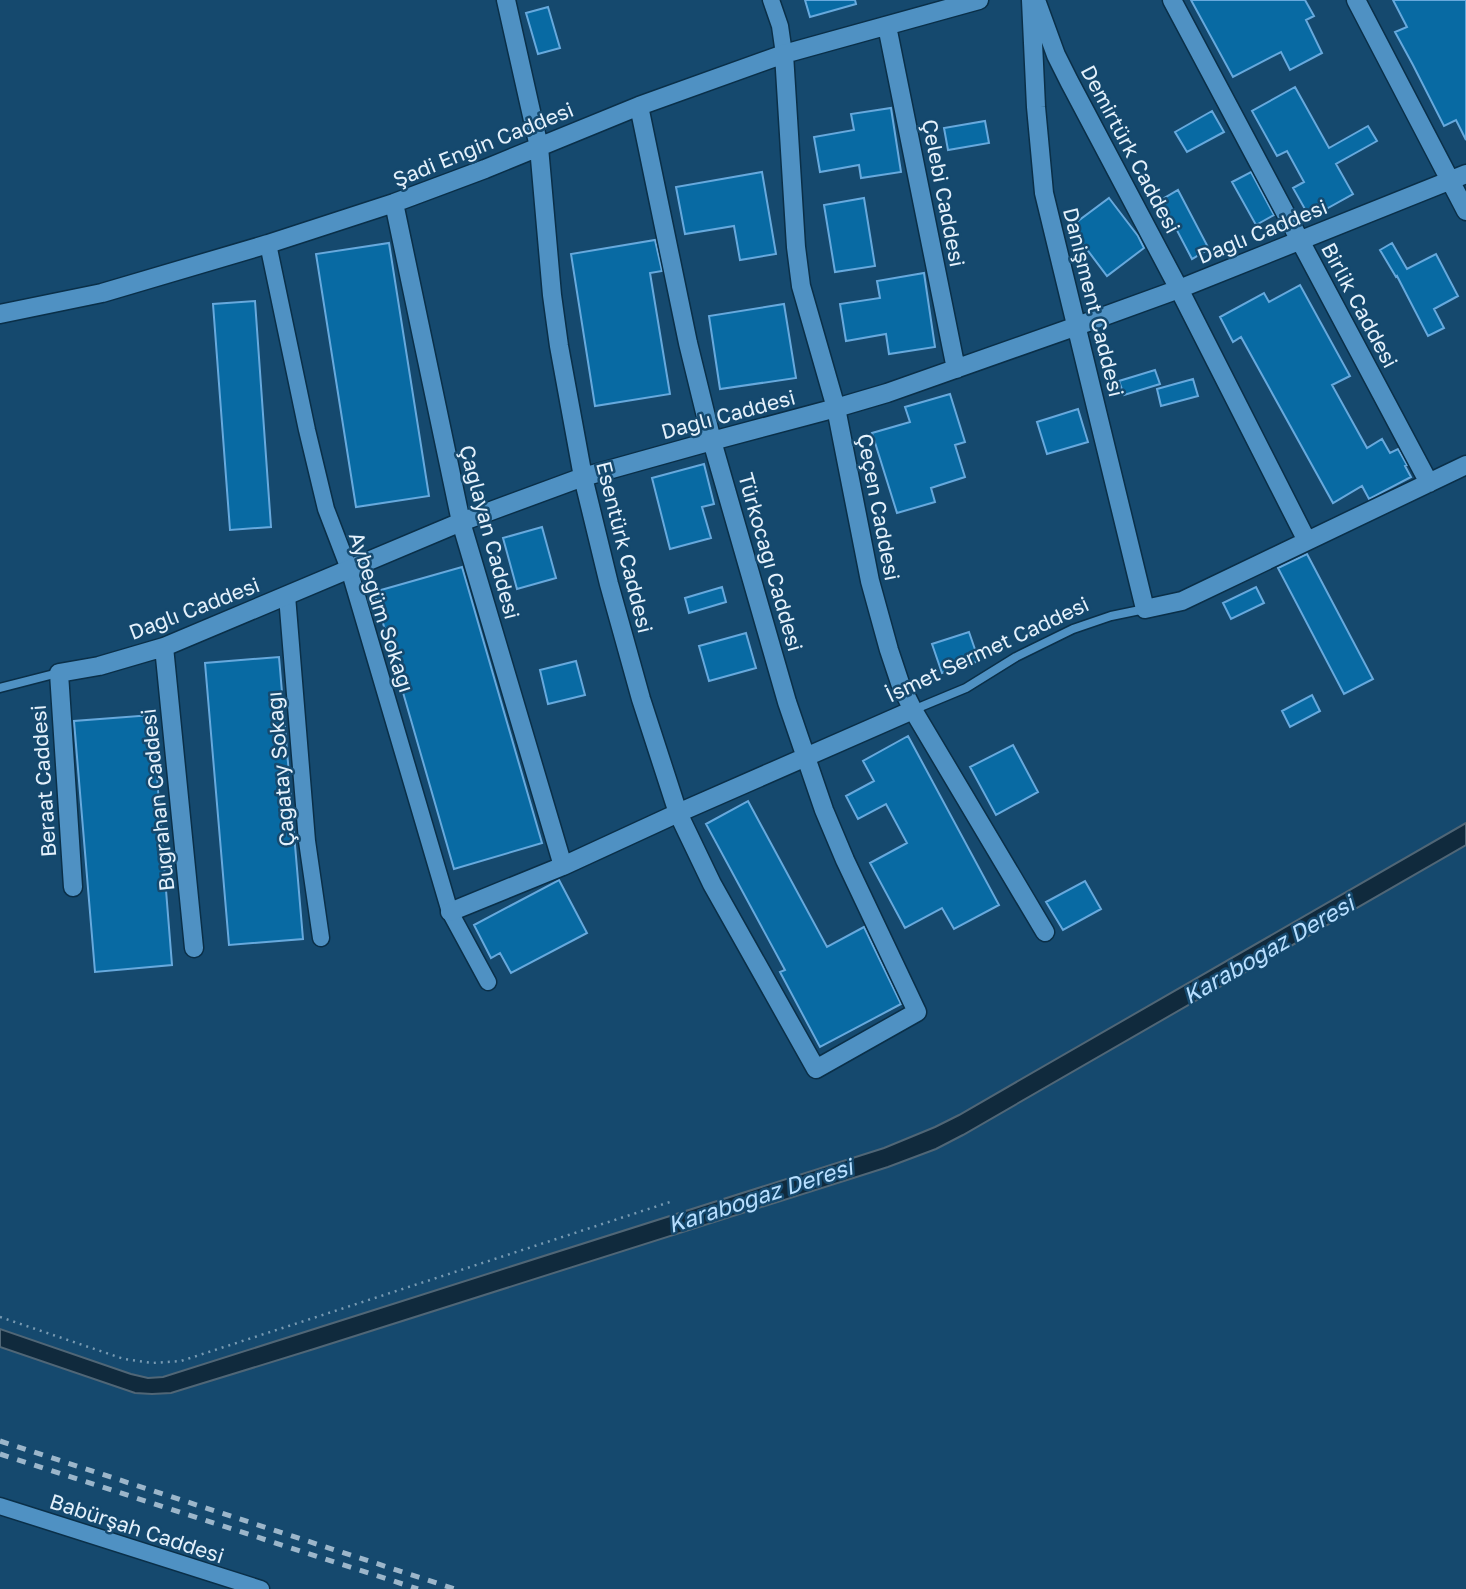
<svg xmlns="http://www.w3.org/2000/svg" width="1466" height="1589" font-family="'Golos Text',sans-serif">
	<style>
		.water { fill: #102a3d; stroke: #506676; stroke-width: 2 }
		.building { fill: #086aa3; stroke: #67a9dd; stroke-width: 2 }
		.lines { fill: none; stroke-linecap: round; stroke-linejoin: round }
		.service-casing { stroke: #0a2f48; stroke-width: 11 }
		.minor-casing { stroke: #0a2f48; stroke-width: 19 }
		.tertiary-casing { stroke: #0a2f48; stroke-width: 21 }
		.path { stroke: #789ab2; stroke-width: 2.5; stroke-dasharray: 2 5; stroke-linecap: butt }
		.service { stroke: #4f91c3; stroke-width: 8 }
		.minor { stroke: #4f91c3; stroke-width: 16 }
		.tertiary { stroke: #4f91c3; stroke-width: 18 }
		.rail { stroke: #9cb6ca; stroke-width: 5; stroke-dasharray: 9 9; stroke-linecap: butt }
		.labels { text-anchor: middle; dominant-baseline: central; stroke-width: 5; stroke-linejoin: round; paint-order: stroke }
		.street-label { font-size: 21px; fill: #e4f1fc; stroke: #15496e }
		.water-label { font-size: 23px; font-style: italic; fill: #b8dfff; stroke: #15496e }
	</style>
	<rect width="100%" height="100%" fill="#15496e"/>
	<path class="water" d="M 1466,823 L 1466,845 L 963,1135 L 936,1149 L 888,1167 L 314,1349 L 171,1393 L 152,1394 L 135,1393 L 0,1347 L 0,1329 L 131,1374 L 148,1378 L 163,1377 L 884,1148 L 935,1127 L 959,1115 Z"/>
	<path class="building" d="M 805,0 L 855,0 L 856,4 L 810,17 Z
		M 1191,0 L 1305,0 L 1314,16 L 1306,20 L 1322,53 L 1290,70 L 1281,52 L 1233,77 Z
		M 1393,0 L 1466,0 L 1466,140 L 1456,120 L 1444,126 L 1413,65 L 1395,32 L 1407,27 Z
		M 548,7 L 560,48 L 538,54 L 526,13 Z
		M 1295,87 L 1329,148 L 1368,126 L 1377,141 L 1336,164 L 1353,194 L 1310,218 L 1293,188 L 1304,182 L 1287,151 L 1277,156 L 1252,111 Z
		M 891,108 L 901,172 L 861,178 L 859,165 L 820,172 L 814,137 L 854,130 L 851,114 Z
		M 1212,111 L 1224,132 L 1187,152 L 1175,132 Z
		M 985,121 L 989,143 L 948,150 L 944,128 Z
		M 762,172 L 776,254 L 740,260 L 734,226 L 685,234 L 676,187 Z
		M 1251,172 L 1274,215 L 1256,225 L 1232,182 Z
		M 1178,190 L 1209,249 L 1192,259 L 1161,200 Z
		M 864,198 L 875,266 L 835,272 L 824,205 Z
		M 1109,198 L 1138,236 L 1144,248 L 1107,276 L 1070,227 Z
		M 655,240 L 662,271 L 650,273 L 670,394 L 595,406 L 571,254 Z
		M 389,243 L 429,496 L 356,507 L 316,254 Z
		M 1392,243 L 1407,269 L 1436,254 L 1458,296 L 1434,309 L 1444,328 L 1428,336 L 1397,276 L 1396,277 L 1380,250 Z
		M 924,273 L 935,347 L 889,354 L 886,334 L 846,341 L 840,304 L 880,298 L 877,281 Z
		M 1300,285 L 1350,376 L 1332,385 L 1367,448 L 1382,439 L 1390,453 L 1398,449 L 1407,465 L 1405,466 L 1411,477 L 1369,499 L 1362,486 L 1333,503 L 1241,337 L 1233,342 L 1220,317 L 1264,293 L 1269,302 Z
		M 255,301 L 271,527 L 230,530 L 213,304 Z
		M 784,304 L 796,378 L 720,389 L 709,316 Z
		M 1155,370 L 1160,384 L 1124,395 L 1119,381 Z
		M 1193,379 L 1198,396 L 1161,406 L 1157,389 Z
		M 950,394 L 965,442 L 955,445 L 965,477 L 931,488 L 935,502 L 897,513 L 872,433 L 910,422 L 905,407 Z
		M 1078,409 L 1088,442 L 1047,454 L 1037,422 Z
		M 704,464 L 714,504 L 702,507 L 711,538 L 670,549 L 652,478 Z
		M 542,527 L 556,578 L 517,589 L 503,538 Z
		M 1307,554 L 1373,679 L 1344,694 L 1278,568 Z
		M 462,567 L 542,843 L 454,869 L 374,592 Z
		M 722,587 L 726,602 L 689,613 L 685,598 Z
		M 1256,587 L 1264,603 L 1231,619 L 1223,603 Z
		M 969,632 L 979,661 L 942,673 L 932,644 Z
		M 746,633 L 756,668 L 709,681 L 699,646 Z
		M 279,657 L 303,939 L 229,945 L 205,663 Z
		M 576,661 L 585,695 L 548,704 L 540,670 Z
		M 1312,695 L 1320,711 L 1290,727 L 1282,711 Z
		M 152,715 L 172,965 L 95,972 L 74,721 Z
		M 908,736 L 999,905 L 954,929 L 942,908 L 905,928 L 870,863 L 907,843 L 886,804 L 858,819 L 846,796 L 874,781 L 863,761 Z
		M 1013,745 L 1038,792 L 996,815 L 970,767 Z
		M 748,801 L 827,947 L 864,927 L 901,1004 L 820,1047 L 780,972 L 785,970 L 706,824 Z
		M 559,880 L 587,933 L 511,973 L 500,953 L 491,958 L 474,925 Z
		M 1085,881 L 1101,909 L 1063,930 L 1046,902 Z"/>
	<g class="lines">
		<defs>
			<path id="service" d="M 0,688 L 58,673
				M 913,710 L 966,688 L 1016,657 L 1073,629 L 1111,616 L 1145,609"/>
			<path id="minor" d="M 771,0 L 780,26 L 784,54
				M 268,244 L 307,430 L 326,509 L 349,569 L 450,912 L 488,982
				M 287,596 L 307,841 L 321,938
				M 0,1506 L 261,1589"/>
			<path id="tertiary" d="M 506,0 L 539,147 L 552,295 L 559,346 L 583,477 L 609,584 L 641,699 L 678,813 L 712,884 L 816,1069 L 917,1012 L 845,860 L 824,810 L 787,702 L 712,441 L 688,343 L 639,106
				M 1031,0 L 1036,107 L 1044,193 L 1145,609 L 1182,601 L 1466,465
				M 1172,0 L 1429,483
				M 1356,0 L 1466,211
				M 1037,3 L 1056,55 L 1069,81 L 1179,289 L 1307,541
				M 887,26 L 956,369
				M 784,54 L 796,247 L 801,286 L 836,408 L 870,581 L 889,650 L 901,686 L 913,710 L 1045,932
				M 394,203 L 461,522 L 563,866
				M 0,314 L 102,293 L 268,244 L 394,203 L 485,169 L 639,106 L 784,54 L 979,0
				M 164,647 L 194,948
				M 73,887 L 59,673 L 99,666 L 164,647 L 461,522 L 583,477 L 712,441 L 836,408 L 887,393 L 1077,326 L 1179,289 L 1466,174
				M 450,912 L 563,866 L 678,813 L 913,710"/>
		</defs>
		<use href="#service" class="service-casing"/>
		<use href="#minor" class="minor-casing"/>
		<use href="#tertiary" class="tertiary-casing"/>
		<path class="path" d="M 0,1317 L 124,1359 L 152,1363 L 181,1361 L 670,1202"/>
		<use href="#service" class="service"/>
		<use href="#minor" class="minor"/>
		<use href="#tertiary" class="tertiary"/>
		<path class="rail" d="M 0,1441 L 455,1589
			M 0,1454 L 418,1589"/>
	</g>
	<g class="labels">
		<g class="street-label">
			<text transform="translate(483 144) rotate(-22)">Şadi Engin Caddesi</text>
			<text transform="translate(1131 149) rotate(62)">Demirtürk Caddesi</text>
			<text transform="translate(944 193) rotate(79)">Çelebi Caddesi</text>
			<text transform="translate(1262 231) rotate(-22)">Dağlı Caddesi</text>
			<text transform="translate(1094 302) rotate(76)">Danişment Caddesi</text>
			<text transform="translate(1360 305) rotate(62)">Birlik Caddesi</text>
			<text transform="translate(728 414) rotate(-15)">Dağlı Caddesi</text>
			<text transform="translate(879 507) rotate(79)">Çeçen Caddesi</text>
			<text transform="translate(490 532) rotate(75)">Çağlayan Caddesi</text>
			<text transform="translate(625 547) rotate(76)">Esentürk Caddesi</text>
			<text transform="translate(771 562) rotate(74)">Türkocağı Caddesi</text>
			<text transform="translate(194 608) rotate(-21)">Dağlı Caddesi</text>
			<text transform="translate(382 612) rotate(72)">Aybegüm Sokağı</text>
			<text transform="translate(987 649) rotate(-25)">İsmet Sermet Caddesi</text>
			<text transform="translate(280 769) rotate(-95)">Çağatay Sokağı</text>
			<text transform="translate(43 781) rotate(-94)">Beraat Caddesi</text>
			<text transform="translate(157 800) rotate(-96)">Buğrahan Caddesi</text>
			<text transform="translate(137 1528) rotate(18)">Babürşah Caddesi</text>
		</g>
		<g class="water-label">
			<text transform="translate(1268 949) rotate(-30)">Karaboğaz Deresi</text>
			<text transform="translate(760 1195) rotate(-18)">Karaboğaz Deresi</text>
		</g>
	</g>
</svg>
